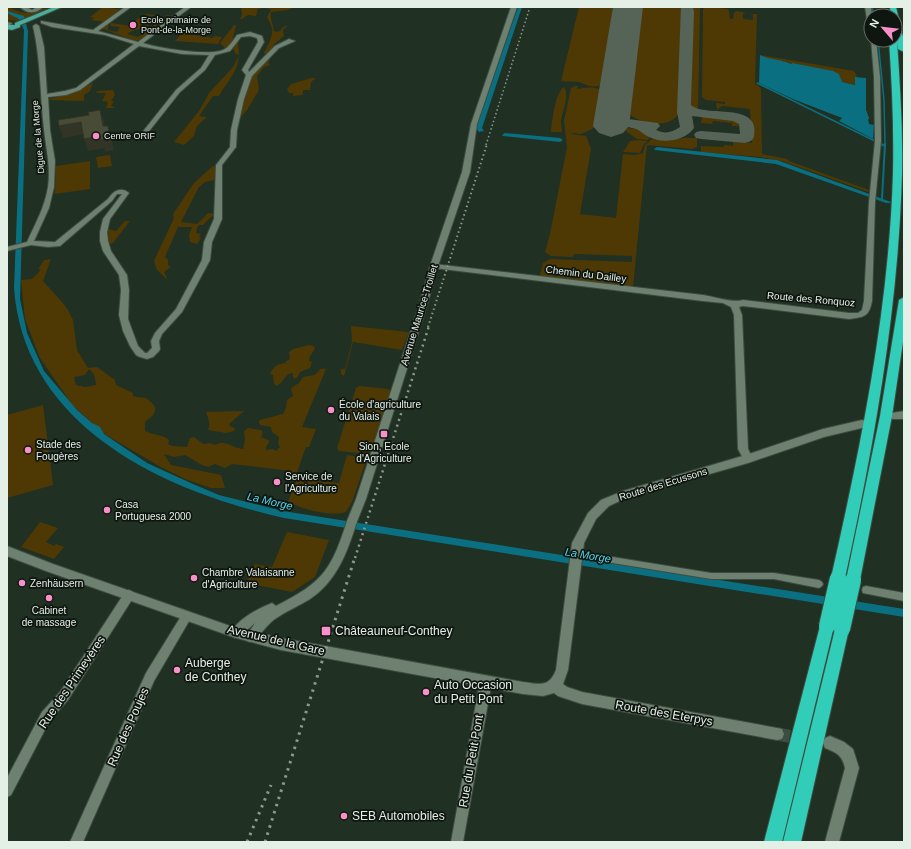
<svg xmlns="http://www.w3.org/2000/svg" width="911" height="849" font-family="Helvetica,sans-serif">
	<style>
		.green { fill: #4e3905; fill-rule: evenodd }
		.water { fill: #0a6f81 }
		.lines { fill: none; stroke-linecap: round; stroke-linejoin: round }
		.stream-far1 { stroke: #0a6f81; stroke-width: 1.5 }
		.stream { stroke: #0a6f81; stroke-width: 2 }
		.canal { fill: #0a6f81; fill-rule: evenodd }
		.taxiway { fill: #566458; fill-rule: evenodd }
		.runway { fill: #566458; fill-rule: evenodd }
		.tertiary-tunnel { stroke: #3d4d3f; stroke-width: 13; stroke-dasharray: 13 6; stroke-linecap: butt }
		.pedestrian-casing { stroke: #3d4c40; stroke-width: 2 }
		.minor-casing { stroke: #3d4c40; stroke-width: 2 }
		.tertiary-casing { stroke: #3d4c40; stroke-width: 2 }
		.primary-casing { stroke: #3d4c40; stroke-width: 2 }
		.motorway-casing { stroke: #3d4c40; stroke-width: 2 }
		.pedestrian { fill: #6e8171; fill-rule: evenodd }
		.minor { fill: #6e8171; fill-rule: evenodd }
		.tertiary { fill: #6e8171; fill-rule: evenodd }
		.primary { fill: #49af9c; fill-rule: evenodd }
		.motorway { fill: #31cdb9; fill-rule: evenodd }
		.rail-far3 { stroke: #8b998d; stroke-width: 1.5; stroke-dasharray: 1.5 2.5; stroke-linecap: butt }
		.rail-far2 { stroke: #8b998d; stroke-width: 2; stroke-dasharray: 1.5 3; stroke-linecap: butt }
		.rail-far1 { stroke: #8b998d; stroke-width: 2.5; stroke-dasharray: 2 4; stroke-linecap: butt }
		.rail { stroke: #8b998d; stroke-width: 3; stroke-dasharray: 2.5 5; stroke-linecap: butt }
		.motorway-bridge-casing { stroke: #3d4c40; stroke-width: 18; stroke-linecap: butt }
		.motorway-bridge { stroke: #31cdb9; stroke-width: 16 }
		.shaded-wall { fill: #323426 }
		.building { fill: #484b36; stroke: #323426 }
		.poi-dot { fill: #f990ca; stroke: #0f1610; stroke-width: 1.5 }
		.labels { text-anchor: middle; dominant-baseline: central; stroke-width: 3.5; stroke-linejoin: round; paint-order: stroke }
		.far-poi-label { font-size: 9px; fill: #e4efe6; stroke: #0f1610; text-anchor: start }
		.far-street-label { font-size: 9px; fill: #e4efe6; stroke: #0f1610 }
		.street-label { font-size: 10px; fill: #e4efe6; stroke: #0f1610 }
		.poi-label { font-size: 10px; fill: #e4efe6; stroke: #0f1610; text-anchor: start }
		.water-label { font-size: 11px; font-style: italic; fill: #55d3ee; stroke: #0f1610 }
		.near-poi-label { font-size: 12px; fill: #e4efe6; stroke: #0f1610; text-anchor: start }
		.near-street-label { font-size: 12px; fill: #e4efe6; stroke: #0f1610 }
	</style>
	<rect width="100%" height="100%" fill="#203022"/>
	<path class="green" d="M 7,7 C 13,9 20,12 26,13 C 34,14 40,6 48,9 L 19,21 L 7,20 Z
		M 103,7 L 122,10 L 105,22 L 91,20 L 94,18 L 90,17 Z
		M 242,7 L 294,7 L 288,10 L 271,12 C 270,18 273,25 274,31 L 277,32 L 280,31 L 282,28 L 287,25 L 287,26 L 283,30 L 284,36 L 273,45 L 275,47 L 266,57 L 264,52 C 268,46 275,33 271,25 C 270,22 268,20 267,17 L 271,10 C 266,7 263,8 258,9 L 256,16 L 248,15 L 242,19 L 240,19 L 242,15 L 241,8 Z
		M 579,7 L 613,7 L 602,82 L 601,85 C 590,89 586,84 578,82 C 572,81 566,82 561,81 Z
		M 643,7 L 683,7 L 679,113 C 670,130 639,124 628,113 L 640,13 Z
		M 693,7 L 700,7 L 698,111 L 691,109 Z
		M 708,7 L 727,9 L 729,11 L 730,19 L 733,19 L 734,13 L 736,11 L 746,13 L 743,14 L 743,19 L 753,20 L 753,15 L 750,14 L 757,14 L 755,84 L 760,87 L 761,90 L 762,154 L 787,159 L 789,161 L 869,190 L 868,192 L 782,161 L 759,157 L 701,152 L 701,146 L 724,147 L 724,145 L 733,146 L 733,142 L 752,143 L 750,109 L 722,106 L 717,110 L 716,103 L 725,104 L 725,102 L 706,100 L 702,97 L 703,9 Z
		M 146,14 L 155,15 L 145,22 L 150,24 C 143,29 134,29 127,34 L 138,37 L 167,15 L 173,16 L 140,40 L 133,40 L 103,29 L 102,28 L 109,23 L 108,30 L 117,32 L 120,27 L 110,26 L 111,23 L 131,26 L 137,19 Z
		M 234,25 L 236,25 L 232,42 L 226,49 L 220,43 Z
		M 186,29 L 190,31 L 188,34 L 212,38 L 215,36 L 222,37 L 218,44 L 175,41 Z
		M 235,42 L 239,42 L 238,44 C 242,70 230,76 219,96 L 213,96 L 199,116 L 207,117 L 197,126 L 194,136 L 184,145 L 174,142 L 199,111 L 209,93 L 233,67 L 239,55 L 236,54 L 234,50 L 230,49 Z
		M 760,55 L 854,71 L 857,76 L 855,77 L 855,85 L 842,82 L 813,68 L 780,61 L 863,110 L 867,111 L 869,124 C 830,115 795,100 760,83 Z
		M 266,58 L 270,59 L 268,62 L 270,65 L 264,67 L 257,76 L 259,90 L 247,110 L 236,123 L 250,75 Z
		M 311,78 L 316,78 L 311,82 L 310,90 L 303,90 L 303,93 L 302,95 L 293,96 L 293,93 L 289,93 L 287,89 L 291,84 Z
		M 93,83 L 90,91 L 84,95 L 84,101 L 47,100 L 74,92 Z
		M 575,86 L 578,86 L 577,89 C 585,88 593,86 601,90 L 594,128 L 581,134 L 572,133 L 571,134 L 586,136 L 591,149 L 580,214 L 616,218 L 623,154 L 635,155 L 643,153 L 645,145 L 652,139 L 669,140 L 685,138 L 697,138 L 697,147 L 692,149 L 647,145 L 633,287 L 543,278 L 540,275 L 543,263 L 550,259 L 632,262 L 632,256 L 575,254 L 572,257 L 551,256 L 545,252 L 550,234 L 567,147 L 564,121 L 571,88 Z
		M 564,87 C 570,97 562,111 561,122 C 561,125 562,128 562,132 L 551,132 C 552,121 555,93 564,87 Z
		M 113,90 L 115,95 L 111,101 L 114,101 L 111,106 L 114,107 L 114,108 L 106,108 L 108,102 L 102,101 L 106,93 L 96,93 L 97,91 Z
		M 702,116 L 736,119 L 742,123 L 740,126 L 732,126 L 732,123 L 713,121 L 712,124 L 701,123 Z
		M 626,128 L 637,129 L 650,137 L 648,140 L 637,139 L 626,131 Z
		M 637,140 L 648,141 L 644,144 L 640,153 L 623,152 L 630,141 Z
		M 110,155 L 112,166 L 98,168 L 96,157 Z
		M 90,161 L 90,189 L 55,194 L 56,166 Z
		M 214,165 L 216,169 L 214,180 L 205,182 L 199,187 L 181,222 L 197,224 L 208,213 L 216,214 L 210,218 L 203,225 L 199,225 L 197,228 L 196,233 L 201,234 L 199,236 L 201,238 L 197,244 L 190,242 L 189,235 L 192,227 L 178,227 L 165,257 L 168,260 L 168,265 L 171,267 L 164,272 L 168,280 L 157,270 L 154,261 L 174,218 L 173,214 L 194,183 Z
		M 125,221 L 130,221 L 113,243 L 109,244 L 108,229 L 116,231 Z
		M 51,259 L 43,281 L 62,302 L 68,310 L 73,320 L 77,350 L 88,368 L 97,367 L 115,380 L 116,385 L 133,393 L 133,396 C 138,398 142,397 146,398 C 148,399 149,401 151,402 C 160,410 153,416 145,422 L 145,431 C 153,435 164,435 169,440 L 168,444 L 173,446 L 187,447 L 190,438 L 194,437 L 203,444 L 210,443 L 215,445 C 226,439 232,448 243,449 L 245,440 L 244,431 L 248,428 L 261,430 L 263,432 L 261,437 L 270,441 L 266,447 L 266,450 L 272,449 L 276,451 L 280,447 L 278,444 L 279,437 L 272,432 L 271,427 L 260,425 L 259,422 L 260,420 L 283,414 L 286,408 L 287,400 L 293,396 L 291,388 L 299,383 L 303,377 C 306,376 311,376 314,375 C 320,372 318,367 326,369 L 302,427 L 316,429 L 309,447 L 306,447 L 295,478 L 290,477 L 291,471 L 232,464 L 225,468 L 215,464 L 208,467 L 200,464 L 185,455 L 174,457 L 164,454 L 171,465 L 221,475 L 225,488 L 211,488 L 185,479 L 161,467 L 106,435 L 73,406 L 40,358 L 25,319 L 21,280 L 32,279 L 40,271 L 39,268 L 44,260 ZM 89,369 C 95,374 95,377 96,385 L 85,387 L 76,385 L 74,377 L 85,375 Z
		M 351,326 L 409,332 L 402,350 L 353,342 L 344,376 L 341,374 L 341,369 L 345,369 L 352,342 Z
		M 309,345 L 314,346 L 315,349 L 310,356 L 309,361 L 312,362 L 310,368 L 300,372 L 297,378 L 293,378 L 293,373 L 288,374 L 281,383 L 276,386 L 274,383 L 273,375 L 270,374 C 274,366 277,364 286,363 L 285,362 L 290,359 L 289,352 L 293,349 Z
		M 359,386 L 389,389 L 391,393 L 372,451 L 367,454 L 339,451 L 337,448 L 356,388 Z
		M 43,405 L 53,485 L 7,498 L 7,415 Z
		M 244,411 L 229,424 L 230,426 L 235,428 L 234,431 L 226,433 L 208,430 C 211,424 208,418 206,412 Z
		M 347,455 L 365,458 L 366,461 L 352,502 L 346,512 C 329,517 303,509 288,502 L 297,479 L 339,483 Z
		M 40,522 L 58,528 L 46,542 L 54,546 L 56,544 L 64,547 L 54,559 L 21,547 Z
		M 287,532 L 329,540 L 315,577 L 292,592 L 246,583 L 255,564 L 272,567 Z"/>
	<path class="water" d="M 7,11 L 24,16 L 28,31 L 20,299 L 27,333 L 44,371 L 77,410 L 92,423 L 100,427 L 104,434 L 147,463 L 193,484 L 219,495 L 283,511 L 904,609 L 904,617 L 284,518 C 164,491 24,427 14,288 L 24,30 L 19,19 L 7,13 Z
		M 760,55 C 770,60 781,59 791,64 L 792,63 L 833,71 L 839,74 L 842,82 L 855,85 L 855,77 L 866,78 L 866,110 L 869,118 L 868,120 L 869,124 L 874,125 L 873,139 L 839,121 L 842,118 L 793,99 L 759,83 Z"/>
	<g class="lines">
		<path class="stream-far1" d="M 872,7 L 874,16
			M 878,40 L 884,100 L 885,145
			M 757,83 L 883,145"/>
		<path class="stream" d="M 881,144 L 885,146
			M 882,199 L 885,144"/>
		<path class="canal" d="M 518,7 L 522,7 L 482,128 L 484,131 L 479,132 L 476,128 Z
			M 505,133 L 560,138 L 563,140 L 560,142 L 503,136 L 502,135 Z
			M 657,147 L 777,160 L 891,202 L 890,203 L 886,203 L 776,164 L 655,150 L 654,149 Z"/>
		<path class="taxiway" d="M 681,7 L 693,7 L 694,12 L 691,105 C 705,118 761,101 754,136 C 753,141 749,142 745,143 L 701,139 L 696,138 L 694,135 L 696,132 L 701,131 L 740,134 L 739,124 L 733,121 L 692,116 L 694,128 C 685,141 663,144 649,137 C 644,135 640,130 636,129 C 622,125 612,125 606,110 L 608,107 L 618,107 L 621,114 L 628,119 L 658,123 L 660,126 L 656,130 C 664,134 672,133 680,127 L 677,112 Z"/>
		<path class="runway" d="M 613,7 L 643,7 L 629,126 L 623,133 L 611,137 L 599,133 L 593,126 Z"/>
		<path class="tertiary-tunnel" d="M 777,734 L 804,739"/>
		<defs>
			<path id="pedestrian" d="M 576,549 L 588,553 L 711,573 L 774,573 L 819,580 L 822,582 L 823,584 L 822,586 L 819,588 L 774,579 L 711,579 L 588,559 L 573,554 L 572,552 L 573,550 Z
				M 866,586 L 904,593 L 904,601 L 863,593 L 862,590 L 863,587 Z"/>
			<path id="minor" d="M 20,7 L 26,7 L 32,10 L 37,7 L 43,7 C 36,14 27,14 20,7 Z
				M 125,7 L 131,7 L 98,31 L 138,42 L 185,7 L 191,7 L 143,43 C 157,48 213,57 225,49 C 230,46 234,39 237,35 L 250,32 L 262,36 L 264,42 L 248,70 L 249,72 L 275,46 L 289,39 L 295,41 L 279,48 L 252,76 L 244,99 L 237,130 L 236,147 L 222,165 L 222,219 L 212,242 L 210,260 L 182,312 L 162,334 L 159,341 L 160,349 L 159,351 L 153,357 L 147,359 L 140,357 L 136,355 L 130,346 L 123,331 L 119,315 L 121,290 L 119,275 L 103,251 L 100,241 L 100,232 L 103,219 L 122,194 L 117,194 L 112,201 L 60,246 L 48,247 L 31,245 L 7,251 L 7,247 L 27,242 C 35,224 45,207 48,187 C 51,167 46,149 44,129 C 40,95 41,60 33,26 L 36,24 L 39,26 L 44,47 L 47,94 L 65,91 L 76,88 L 134,44 L 105,35 L 52,27 L 41,23 L 41,21 L 93,30 ZM 250,36 L 257,38 L 258,42 L 242,70 L 246,75 L 238,99 L 231,130 L 230,147 L 216,165 L 214,219 L 204,242 L 202,260 L 176,309 L 155,333 L 151,341 L 152,348 L 147,353 L 145,353 L 138,346 L 128,319 L 129,290 L 127,275 L 111,251 L 108,241 L 107,232 L 110,219 L 129,193 C 121,186 113,191 108,199 L 55,242 L 34,241 L 49,208 L 54,187 L 55,161 L 50,130 L 48,97 L 66,95 L 80,90 L 139,46 L 182,54 L 209,55 L 201,68 L 176,90 L 141,134 L 146,135 L 180,92 L 205,70 L 215,55 L 230,51 L 241,37 Z
				M 865,7 L 871,7 L 872,16 L 871,28 L 868,26 Z
				M 871,39 L 876,40 L 880,77 L 881,141 L 875,202 L 872,301 C 869,317 864,317 849,319 L 743,306 L 739,307 L 742,315 L 748,449 L 753,459 L 751,462 L 745,462 L 738,449 L 734,315 L 731,307 L 723,303 L 703,301 L 434,268 L 430,266 L 434,264 L 703,295 C 715,297 733,303 743,300 L 849,313 L 858,313 L 862,310 L 864,301 L 869,202 L 875,141 L 874,77 Z
				M 352,517 L 355,518 L 357,521 C 348,551 337,581 310,599 C 299,606 286,611 275,619 C 267,624 258,639 251,642 L 247,641 L 246,637 L 255,623 L 240,636 L 236,638 L 232,636 L 231,633 C 236,620 259,608 272,603 L 276,606 C 323,582 331,571 347,521 L 349,518 Z
				M 129,590 L 133,592 L 134,595 L 133,598 L 68,700 L 50,720 L 11,795 L 7,797 L 7,778 L 42,712 L 60,692 L 125,592 Z
				M 187,611 L 191,613 L 192,616 L 154,681 L 83,842 L 70,842 L 146,673 L 183,613 Z
				M 486,676 L 490,677 L 492,681 L 463,842 L 451,842 L 480,681 L 482,677 Z"/>
			<path id="tertiary" d="M 511,7 L 517,7 L 477,124 L 470,172 L 438,266 L 428,302 L 366,499 L 356,524 L 352,525 L 348,524 L 347,521 L 356,499 L 420,302 L 430,266 L 462,172 L 471,124 Z
				M 7,22 L 11,23 L 12,24 L 7,26 Z
				M 904,411 L 904,419 L 892,419 L 891,416 L 892,413 Z
				M 862,420 L 866,421 L 867,424 L 866,427 L 824,437 L 748,463 L 626,498 L 609,506 L 596,519 L 584,543 L 568,670 L 563,684 L 567,687 L 582,692 L 777,728 L 782,729 L 784,734 L 782,739 L 777,740 L 582,704 L 558,696 L 554,693 L 543,696 L 523,694 L 281,650 L 233,637 L 46,571 L 7,556 L 7,546 L 53,564 L 233,627 L 281,638 L 523,682 C 539,684 549,688 556,670 L 572,543 L 588,513 L 601,500 L 623,491 L 746,455 L 823,429 Z
				M 830,736 L 844,742 L 853,749 L 859,768 L 839,842 L 825,842 L 845,768 C 842,755 837,753 825,748 L 823,743 L 825,738 Z"/>
			<path id="primary" d="M 54,7 L 62,7 L 20,25 L 20,27 L 12,30 L 7,29 L 7,25 L 15,25 L 15,23 Z"/>
			<path id="motorway" d="M 890,7 L 896,7 L 904,41 L 904,51 L 902,51 L 898,49 L 897,41 C 900,86 903,130 902,174 C 898,311 874,445 845,578 L 843,582 L 838,584 L 833,582 L 831,578 C 861,445 889,310 893,173 C 894,128 892,84 889,40 L 895,40 L 895,38 L 896,40 L 895,16 L 891,16 Z
				M 904,297 L 904,335 L 892,416 L 860,580 L 858,584 L 853,586 L 848,584 L 846,580 L 880,416 L 899,300 Z
				M 827,619 L 832,621 L 834,626 L 782,842 L 764,842 L 820,626 L 822,621 Z
				M 842,622 L 847,624 L 849,629 L 801,842 L 783,842 L 835,629 L 837,624 Z"/>
		</defs>
		<use href="#pedestrian" class="pedestrian-casing"/>
		<use href="#minor" class="minor-casing"/>
		<use href="#tertiary" class="tertiary-casing"/>
		<use href="#primary" class="primary-casing"/>
		<use href="#motorway" class="motorway-casing"/>
		<use href="#pedestrian" class="pedestrian"/>
		<use href="#minor" class="minor"/>
		<use href="#tertiary" class="tertiary"/>
		<use href="#primary" class="primary"/>
		<use href="#motorway" class="motorway"/>
		<path class="rail-far3" d="M 486,145 L 530,7"/>
		<path class="rail-far2" d="M 428,327 L 487,144"/>
		<path class="rail-far1" d="M 355,558 L 429,326"/>
		<path class="rail" d="M 247,842 L 271,785
			M 265,842 L 355,557"/>
		<defs>
			<path id="motorway-bridge" d="M 827,626 L 838,578
				M 842,629 L 853,580"/>
		</defs>
		<use href="#motorway-bridge" class="motorway-bridge-casing"/>
		<use href="#motorway-bridge" class="motorway-bridge"/>
	</g>
	<path class="shaded-wall" d="M 100,110 L 104,121 L 107,138 L 103,126 Z
		M 81,122 L 85,134 L 63,138 L 59,126 Z
		M 108,126 L 111,137 L 114,150 L 105,152 L 104,148 L 88,151 L 84,139 Z"/>
	<path class="building" d="M 100,110 L 103,126 L 108,126 L 110,139 L 101,140 L 100,136 L 84,139 L 81,122 L 59,126 L 58,120 L 89,115 L 88,112 Z"/>
	<g class="poi-dot">
		<circle cx="133" cy="25" r="4"/>
		<circle cx="96" cy="136" r="4"/>
		<circle cx="331" cy="410" r="4"/>
		<rect x="380" y="430" width="8" height="8" rx="2"/>
		<circle cx="28" cy="450" r="4"/>
		<circle cx="277" cy="482" r="4"/>
		<circle cx="107" cy="510" r="4"/>
		<circle cx="194" cy="578" r="4"/>
		<circle cx="22" cy="583" r="4"/>
		<circle cx="49" cy="598" r="4"/>
		<rect x="321" y="626" width="10" height="10" rx="2"/>
		<circle cx="177" cy="670" r="4"/>
		<circle cx="426" cy="692" r="4"/>
		<circle cx="344" cy="816" r="4"/>
	</g>
	<g class="labels">
		<g class="far-poi-label">
			<text x="141" y="20">Ecole primaire de<tspan x="141" dy="10">Pont-de-la-Morge</tspan></text>
			<text x="104" y="136">Centre ORIF</text>
		</g>
		<g class="far-street-label">
			<text transform="translate(38 137) rotate(-95)">Digue de la Morge</text>
		</g>
		<g class="street-label">
			<text transform="translate(586 274) rotate(7)">Chemin du Dailley</text>
			<text transform="translate(811 299) rotate(5)">Route des Ronquoz</text>
			<text transform="translate(419 315) rotate(-73)">Avenue Maurice-Troillet</text>
			<text transform="translate(663 484) rotate(-17)">Route des Ecussons</text>
		</g>
		<g class="poi-label">
			<text x="339" y="404">École d'agriculture<tspan x="339" dy="12">du Valais</tspan></text>
			<text x="36" y="444">Stade des<tspan x="36" dy="12">Fougères</tspan></text>
			<text x="384" y="446" text-anchor="middle">Sion, Ecole<tspan x="384" dy="12">d'Agriculture</tspan></text>
			<text x="285" y="476">Service de<tspan x="285" dy="12">l'Agriculture</tspan></text>
			<text x="115" y="504">Casa<tspan x="115" dy="12">Portuguesa 2000</tspan></text>
			<text x="202" y="572">Chambre Valaisanne<tspan x="202" dy="12">d'Agriculture</tspan></text>
			<text x="30" y="583">Zenhäusern</text>
			<text x="49" y="610" text-anchor="middle">Cabinet<tspan x="49" dy="12">de massage</tspan></text>
		</g>
		<g class="water-label">
			<text transform="translate(270 501) rotate(13)">La Morge</text>
			<text transform="translate(588 555) rotate(9)">La Morge</text>
		</g>
		<g class="near-poi-label">
			<text x="335" y="631">Châteauneuf-Conthey</text>
			<text x="185" y="663">Auberge<tspan x="185" dy="14">de Conthey</tspan></text>
			<text x="434" y="685">Auto Occasion<tspan x="434" dy="14">du Petit Pont</tspan></text>
			<text x="352" y="816">SEB Automobiles</text>
		</g>
		<g class="near-street-label">
			<text transform="translate(276 640) rotate(13)">Avenue de la Gare</text>
			<text transform="translate(72 682) rotate(-56)">Rue des Primevères</text>
			<text transform="translate(664 713) rotate(10)">Route des Eterpys</text>
			<text transform="translate(128 727) rotate(-66)">Rue des Poujes</text>
			<text transform="translate(471 761) rotate(-80)">Rue du Petit Pont</text>
		</g>
	</g>
	<rect width="911" height="849" fill="none" stroke="#e4efe6" stroke-width="16"/>
	<g transform="translate(883 28) rotate(298)"><circle r="19" fill="#0f1610" stroke="#646d66"/>
	<path d="M0-3L7 15L0 10L-7 15Z" fill="#f990ca"/>
	<text y="-6" font-size="11" font-weight="bold" text-anchor="middle" fill="#e4efe6">N</text>
	</g>
</svg>
